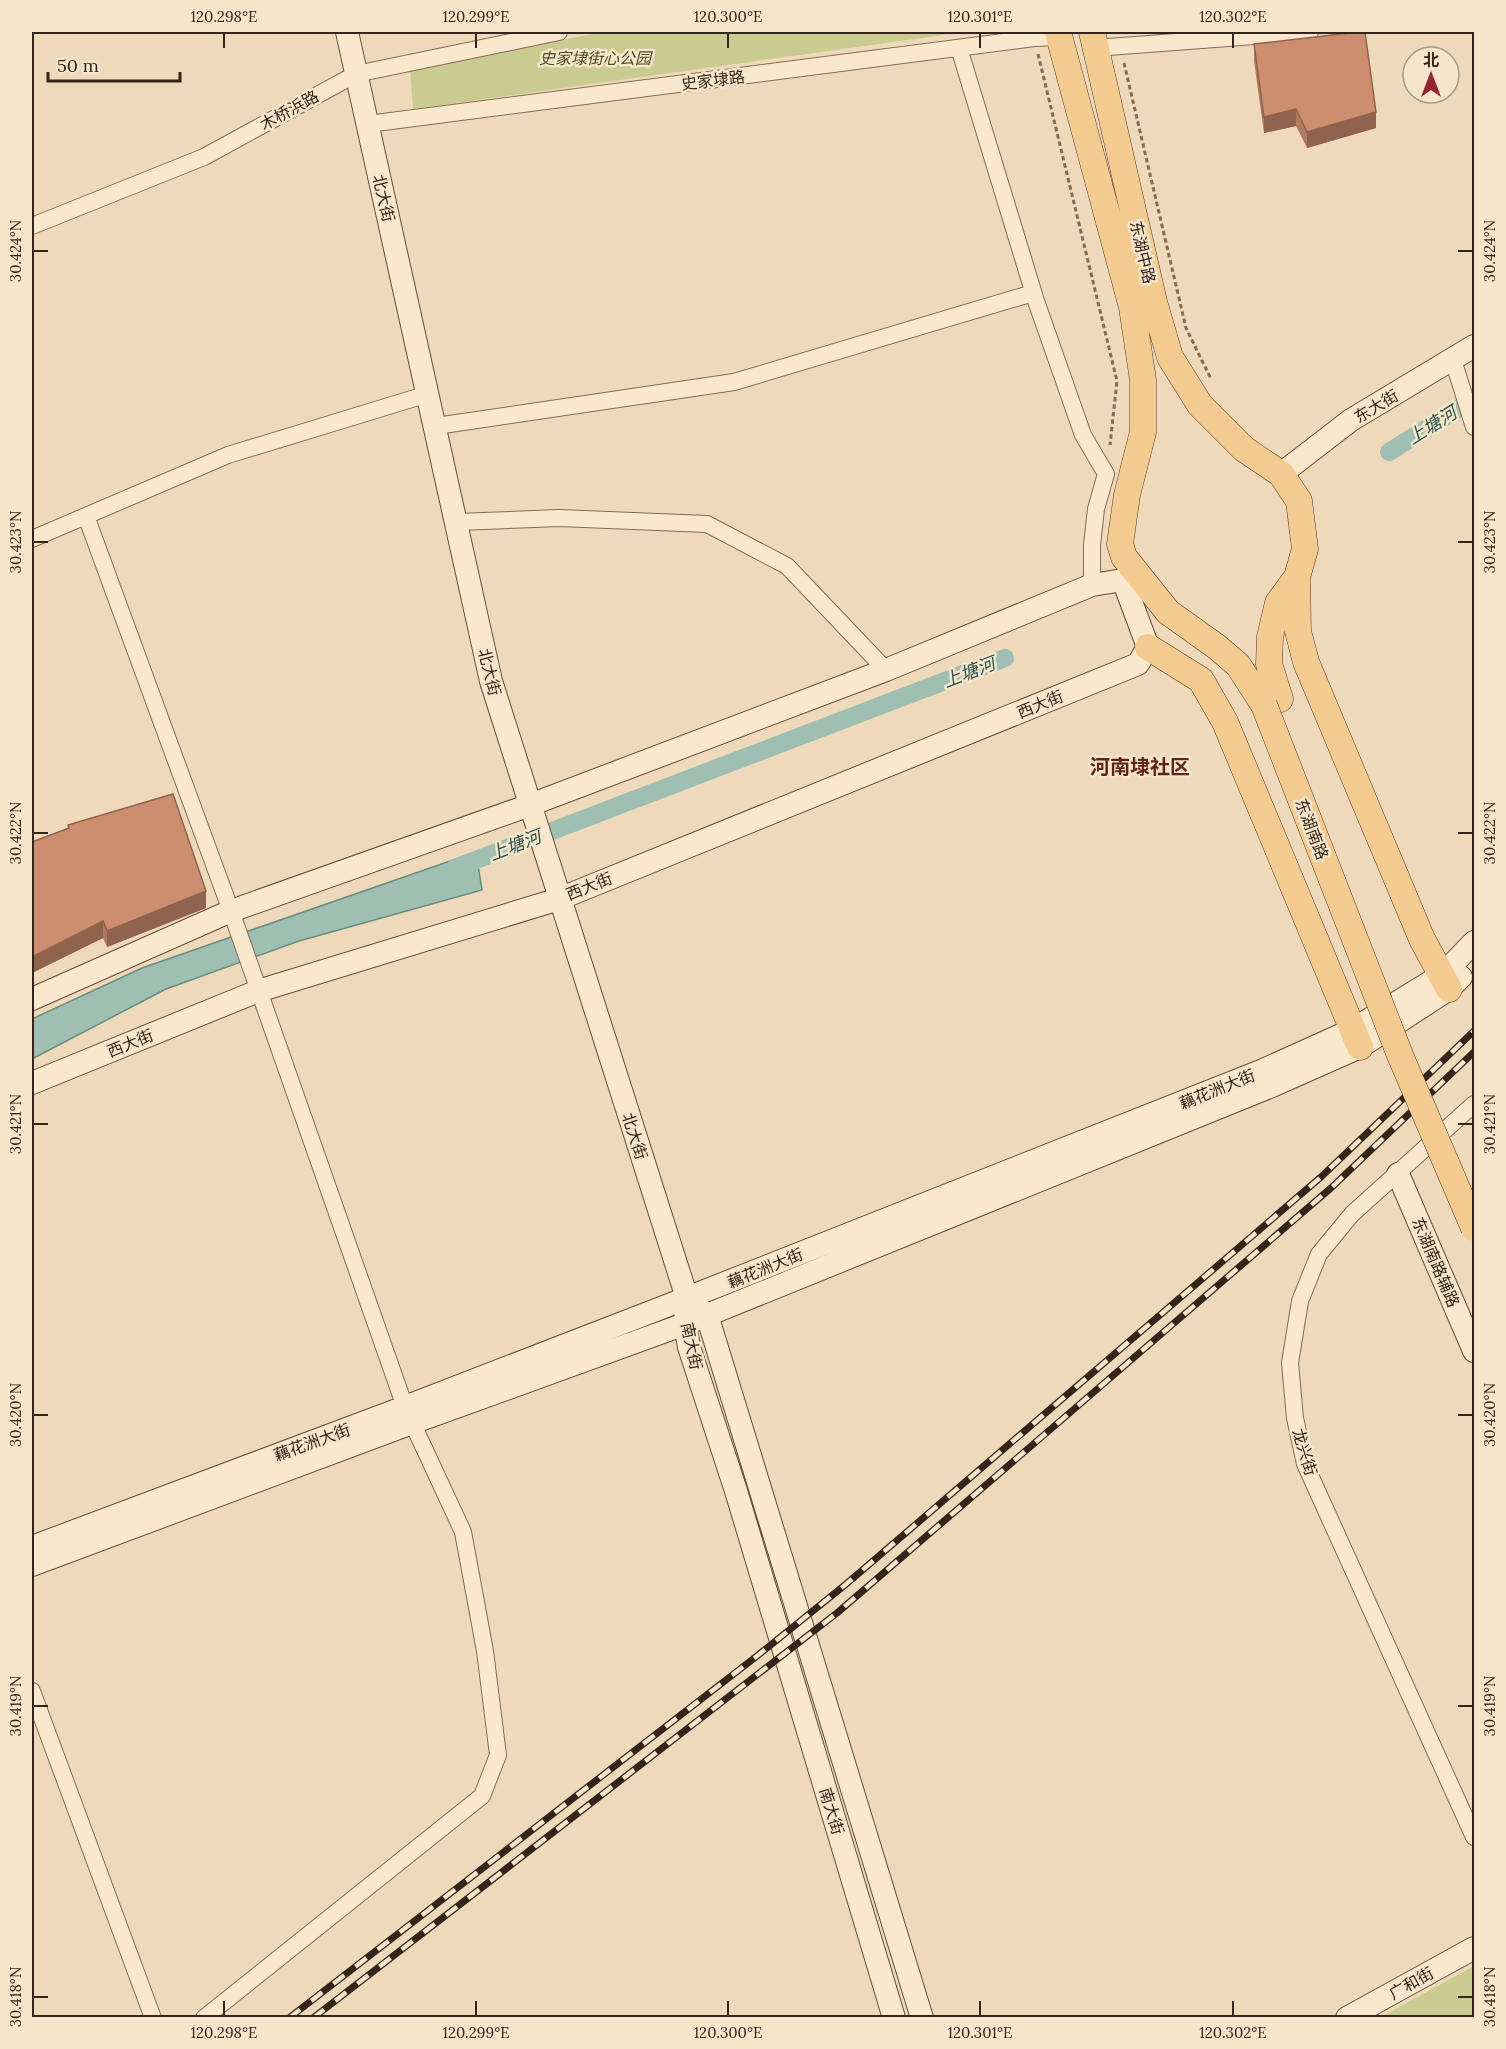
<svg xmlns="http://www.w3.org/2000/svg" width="1506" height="2049" font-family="Lora,'Noto Sans SC',serif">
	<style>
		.green { fill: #cacb90 }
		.water { fill: #a0bfb3; stroke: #688c7f; stroke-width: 1.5 }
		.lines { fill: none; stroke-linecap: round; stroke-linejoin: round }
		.canal { stroke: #a0bfb3; stroke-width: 18 }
		.street-casing { stroke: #856a55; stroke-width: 18 }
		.secondary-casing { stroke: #664b39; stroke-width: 24 }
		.primary-casing { stroke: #52392a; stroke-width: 27 }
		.path { stroke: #856a55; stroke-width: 3; stroke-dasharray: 4.5 3; stroke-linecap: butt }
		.street { stroke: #f9e8ce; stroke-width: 16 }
		.secondary { stroke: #f9e8ce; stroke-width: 22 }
		.primary { stroke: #f3cb91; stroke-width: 26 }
		.rail-casing { stroke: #34241a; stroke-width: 7 }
		.rail { stroke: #f5e5cb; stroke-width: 4.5; stroke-dasharray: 14; stroke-linecap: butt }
		.primary-bridge-casing { stroke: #52392a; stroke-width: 27; stroke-linecap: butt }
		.primary-bridge { stroke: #f3cb91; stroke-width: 26 }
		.wall { fill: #b07a60 }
		.shaded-wall { fill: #90634e }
		.building { fill: #cd8e70; stroke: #90634e; stroke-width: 1.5 }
		.ticks { fill: none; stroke: #34241a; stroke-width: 2 }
		.labels { text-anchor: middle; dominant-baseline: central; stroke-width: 5; stroke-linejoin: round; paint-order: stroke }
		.park-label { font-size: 16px; font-style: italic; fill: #495121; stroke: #f5e5cb }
		.street-label { font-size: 16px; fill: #34241a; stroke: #f5e5cb }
		.water-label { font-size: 18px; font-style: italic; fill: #29544d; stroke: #f5e5cb }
		.quarter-label { font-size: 20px; font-weight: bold; fill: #612219; stroke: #f5e5cb }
		.neatline { fill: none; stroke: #34241a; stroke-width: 2 }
		.ticks-label { font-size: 15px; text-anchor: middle; fill: #34241a }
	</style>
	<rect width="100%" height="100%" fill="#eedabb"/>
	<path class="green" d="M 603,32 L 965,32 L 413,109 L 410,69 Z
		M 1474,1966 L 1474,2017 L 1381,2017 Z"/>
	<path class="water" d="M 476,852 L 482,890 L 299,941 L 166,989 L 32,1059 L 32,1019 L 142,968 Z"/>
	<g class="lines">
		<path class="canal" d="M 1389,452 L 1474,399
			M 455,868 L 1005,658"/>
		<defs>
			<path id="street" d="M 959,48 L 1036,301 L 1083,435 L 1106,474 L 1096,509 L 1092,545 L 1092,585
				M 1095,48 L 1310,32
				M 368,124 L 1034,38 L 1059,37
				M 32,226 L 204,157 L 356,74 L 559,32
				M 1453,360 L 1474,427
				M 436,426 L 734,382 L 1033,293
				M 86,516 L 231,911 L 405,1407 L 463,1532 L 485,1651 L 498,1755 L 482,1796 L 204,2018
				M 457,522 L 559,518 L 707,524 L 787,566 L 886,670
				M 32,539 L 228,455 L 428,394
				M 1474,1104 L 1352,1214 L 1319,1254 L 1300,1301 L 1290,1363 L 1295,1418 L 1305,1464 L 1474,1837
				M 32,1691 L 153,2018"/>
			<path id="secondary" d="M 347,32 L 491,681 L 687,1298 L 685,1324 L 689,1347 L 736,1491 L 894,2018
				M 1281,474 L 1351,420 L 1474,346
				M 32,999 L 231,911 L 530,805 L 886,670 L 1092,585 L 1123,580 L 1145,639 L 1148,647 L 1138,664 L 559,899 L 258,991 L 32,1083
				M 1398,1174 L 1474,1351
				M 696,1306 L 707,1315 L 922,2018
				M 32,1547 L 405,1407 L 687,1298 L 1261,1071 L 1352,1030 L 1442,975 L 1474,942
				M 32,1565 L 412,1423 L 685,1324 L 1272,1086 L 1360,1047 L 1449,989 L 1461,977
				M 1347,2018 L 1474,1948"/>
			<path id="primary" d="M 1058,32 L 1132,307 L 1143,380 L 1143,432 L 1127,495 L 1120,544 L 1124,557 L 1168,612 L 1217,647 L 1238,665 L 1264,705
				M 1092,32 L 1154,302 L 1170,357 L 1200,405 L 1244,449 L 1281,474 L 1299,501 L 1305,549 L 1297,577 L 1278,603 L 1270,637 L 1269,664 L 1280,699
				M 1297,577 L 1298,631 L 1306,662 L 1422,939 L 1449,989
				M 1148,647 L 1201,680 L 1225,722 L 1360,1047"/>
		</defs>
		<use href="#street" class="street-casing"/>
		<use href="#secondary" class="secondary-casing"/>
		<use href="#primary" class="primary-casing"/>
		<path class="path" d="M 1038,54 L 1117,381 L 1110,445
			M 1124,63 L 1186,328 L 1211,379"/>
		<use href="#street" class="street"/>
		<use href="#secondary" class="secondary"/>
		<use href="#primary" class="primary"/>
		<defs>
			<path id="rail" d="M 289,2018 L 757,1656 L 845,1585 L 1321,1177 L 1474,1031
				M 313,2018 L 837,1613 L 1331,1188 L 1474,1052"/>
		</defs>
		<use href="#rail" class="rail-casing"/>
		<use href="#rail" class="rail"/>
		<defs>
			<path id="primary-bridge" d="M 1264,705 L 1400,1055 L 1474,1228"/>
		</defs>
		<use href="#primary-bridge" class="primary-bridge-casing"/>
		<use href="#primary-bridge" class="primary-bridge"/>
	</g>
	<path class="wall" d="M 1254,44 L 1376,128 L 1307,148 L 1296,126 L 1264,133 L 1254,61 Z
		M 68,825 L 206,908 L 107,947 L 103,938 L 32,973 L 32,842 L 68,829 Z"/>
	<path class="shaded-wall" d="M 1296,109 L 1296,126 L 1264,133 L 1264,117 Z
		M 1376,112 L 1376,128 L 1307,148 L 1307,132 Z
		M 206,891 L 206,908 L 107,947 L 107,931 Z
		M 103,921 L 103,938 L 32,973 L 32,957 Z"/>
	<path class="building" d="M 1358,32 L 1365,32 L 1376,112 L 1307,132 L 1296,109 L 1264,117 L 1254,44 Z
		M 173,794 L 206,891 L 107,931 L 103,921 L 32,957 L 32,842 L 69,828 L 68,825 Z"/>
	<path class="ticks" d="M 224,33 L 224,48M 476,33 L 476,48M 728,33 L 728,48M 980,33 L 980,48M 1233,33 L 1233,48M 33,251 L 48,251M 1458,251 L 1473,251M 33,542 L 48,542M 1458,542 L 1473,542M 33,833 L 48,833M 1458,833 L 1473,833M 33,1124 L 48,1124M 1458,1124 L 1473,1124M 33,1415 L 48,1415M 1458,1415 L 1473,1415M 33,1706 L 48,1706M 1458,1706 L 1473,1706M 33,1997 L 48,1997M 1458,1997 L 1473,1997M 224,2001 L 224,2016M 476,2001 L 476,2016M 728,2001 L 728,2016M 980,2001 L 980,2016M 1233,2001 L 1233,2016"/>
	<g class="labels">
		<g class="park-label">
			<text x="595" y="58">史家埭街心公园</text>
		</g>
		<g class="street-label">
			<text transform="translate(713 80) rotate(-7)">史家埭路</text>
			<text transform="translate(289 110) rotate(-29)">木桥浜路</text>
			<text transform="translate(384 198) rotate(77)">北大街</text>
			<text transform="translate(1143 252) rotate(77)">东湖中路</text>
			<text transform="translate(1376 406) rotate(-31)">东大街</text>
			<text transform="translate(490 672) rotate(76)">北大街</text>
			<text transform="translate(1040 704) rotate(-22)">西大街</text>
			<text transform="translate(1312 829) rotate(69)">东湖南路</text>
			<text transform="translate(589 886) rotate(-22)">西大街</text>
			<text transform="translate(130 1043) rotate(-22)">西大街</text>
			<text transform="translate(1217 1089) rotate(-22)">藕花洲大街</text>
			<text transform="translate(635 1136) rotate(72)">北大街</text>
			<text transform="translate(1436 1262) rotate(67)">东湖南路辅路</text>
			<text transform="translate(765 1268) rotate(-22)">藕花洲大街</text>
			<text transform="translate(692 1346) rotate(78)">南大街</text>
			<text transform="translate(312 1442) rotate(-20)">藕花洲大街</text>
			<text transform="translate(1305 1452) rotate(73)">龙兴街</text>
			<text transform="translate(832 1811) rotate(73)">南大街</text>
			<text transform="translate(1411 1983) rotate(-29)">广和街</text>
		</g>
		<g class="water-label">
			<text transform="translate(1432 425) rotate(-32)">上塘河</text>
			<text transform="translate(969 672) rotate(-21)">上塘河</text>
			<text transform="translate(515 845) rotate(-21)">上塘河</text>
		</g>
		<g class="quarter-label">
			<text x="1140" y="766">河南埭社区</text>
		</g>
	</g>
	<rect width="1506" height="2049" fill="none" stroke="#f5e5cb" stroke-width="66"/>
	<g transform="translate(1431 75)"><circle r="28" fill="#f5e5cb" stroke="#a89884" stroke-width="1.5"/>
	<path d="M0-4.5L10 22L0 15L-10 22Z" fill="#942530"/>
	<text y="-9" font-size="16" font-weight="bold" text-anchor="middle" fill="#34241a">北</text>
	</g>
	<path d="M48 72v9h132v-9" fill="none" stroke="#34241a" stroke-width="3"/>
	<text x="57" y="72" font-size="18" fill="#34241a" stroke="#f5e5cb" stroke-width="4.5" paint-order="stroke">50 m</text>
	<rect x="33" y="33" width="1440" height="1983" class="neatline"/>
	<g class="ticks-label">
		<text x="224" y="22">120.298°E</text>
		<text x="476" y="22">120.299°E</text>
		<text x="728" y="22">120.300°E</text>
		<text x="980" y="22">120.301°E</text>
		<text x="1233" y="22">120.302°E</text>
		<text transform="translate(16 251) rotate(-90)" y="5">30.424°N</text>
		<text transform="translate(1490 251) rotate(-90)" y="5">30.424°N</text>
		<text transform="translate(16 542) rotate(-90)" y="5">30.423°N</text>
		<text transform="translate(1490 542) rotate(-90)" y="5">30.423°N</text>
		<text transform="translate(16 833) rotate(-90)" y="5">30.422°N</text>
		<text transform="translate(1490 833) rotate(-90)" y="5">30.422°N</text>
		<text transform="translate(16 1124) rotate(-90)" y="5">30.421°N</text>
		<text transform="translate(1490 1124) rotate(-90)" y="5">30.421°N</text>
		<text transform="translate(16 1415) rotate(-90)" y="5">30.420°N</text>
		<text transform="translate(1490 1415) rotate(-90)" y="5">30.420°N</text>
		<text transform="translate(16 1706) rotate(-90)" y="5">30.419°N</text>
		<text transform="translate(1490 1706) rotate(-90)" y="5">30.419°N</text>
		<text transform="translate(16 1997) rotate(-90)" y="5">30.418°N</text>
		<text transform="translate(1490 1997) rotate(-90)" y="5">30.418°N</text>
		<text x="224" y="2038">120.298°E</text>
		<text x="476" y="2038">120.299°E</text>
		<text x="728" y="2038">120.300°E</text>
		<text x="980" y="2038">120.301°E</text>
		<text x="1233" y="2038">120.302°E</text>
	</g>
</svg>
